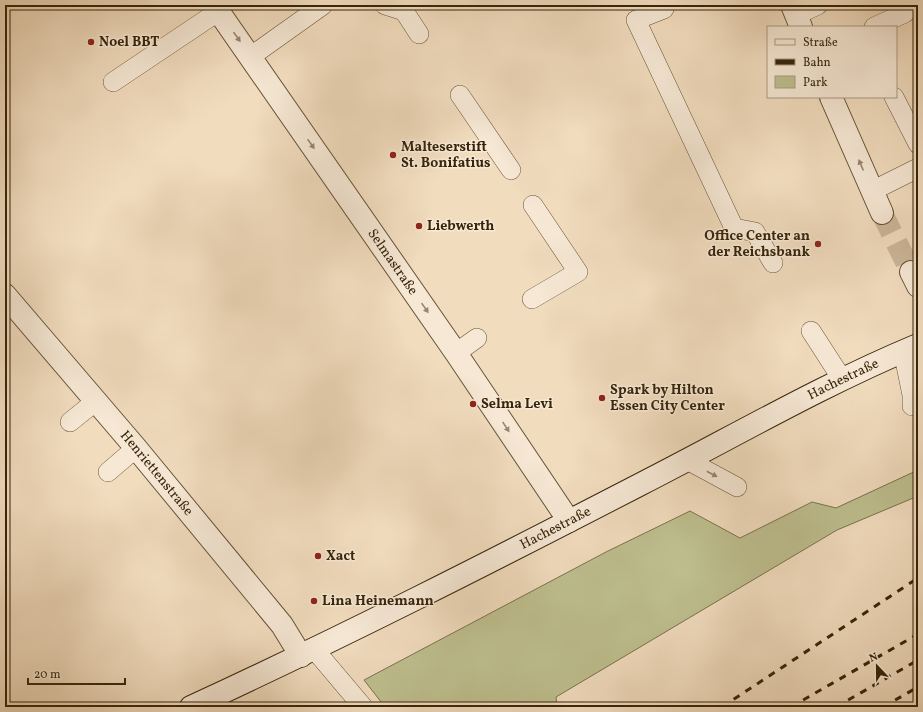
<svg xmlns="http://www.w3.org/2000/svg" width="923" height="712" font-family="Vollkorn,serif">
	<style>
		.green { fill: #bebf8f; stroke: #7a724d }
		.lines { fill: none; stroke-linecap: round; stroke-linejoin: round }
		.street-tunnel { stroke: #ccb79a; stroke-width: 22; stroke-dasharray: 22 11; stroke-linecap: butt }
		.lane-casing { stroke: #665338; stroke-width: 20 }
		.street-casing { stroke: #665338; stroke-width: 24 }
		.secondary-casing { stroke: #37250b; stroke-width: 24 }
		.lane { stroke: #f6e8d5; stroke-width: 19 }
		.street { stroke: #f6e8d5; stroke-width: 22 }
		.secondary { stroke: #f6e8d5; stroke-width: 22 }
		.rail { stroke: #37250b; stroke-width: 3; stroke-dasharray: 7 7; stroke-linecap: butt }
		.oneway { fill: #968670 }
		.poi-dot { fill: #8f2418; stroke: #f6e8d5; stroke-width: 1.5 }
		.labels { text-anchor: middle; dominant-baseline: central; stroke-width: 3; stroke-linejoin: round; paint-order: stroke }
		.poi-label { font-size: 14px; font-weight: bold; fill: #37250b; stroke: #f6e8d5; text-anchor: start }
		.street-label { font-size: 14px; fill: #37250b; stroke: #f6e8d5 }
	</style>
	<rect width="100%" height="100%" fill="#f1dcbe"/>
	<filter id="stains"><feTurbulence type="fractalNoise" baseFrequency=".005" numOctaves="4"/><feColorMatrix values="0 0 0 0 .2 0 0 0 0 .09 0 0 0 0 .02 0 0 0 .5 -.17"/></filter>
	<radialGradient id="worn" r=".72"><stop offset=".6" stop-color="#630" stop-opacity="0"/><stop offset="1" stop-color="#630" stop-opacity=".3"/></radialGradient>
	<path class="green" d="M 918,470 L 918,496 L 837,530 L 556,697 L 557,707 L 385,707 L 364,680 L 606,552 L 690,511 L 740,538 L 812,502 L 836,508 Z"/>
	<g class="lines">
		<path class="street-tunnel" d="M 882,213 L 911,272"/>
		<defs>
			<path id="lane" d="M 385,5 L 404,11 L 419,34
				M 664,9 L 636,20 L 734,228 L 755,232 L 773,263
				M 796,15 L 818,5
				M 874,27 L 905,13
				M 250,57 L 323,5
				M 113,82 L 219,11
				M 460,95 L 511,170
				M 894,97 L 918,144
				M 872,191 L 918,168
				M 532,299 L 578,272 L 533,205
				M 811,331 L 842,379
				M 903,351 L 912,395 L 912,406
				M 456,353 L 477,338
				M 70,422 L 96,401
				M 687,460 L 737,487
				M 108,472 L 136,448
				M 314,649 L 363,707"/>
			<g id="street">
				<path id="s1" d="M 214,5 L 456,353 L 569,521"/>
				<path d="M 792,5 L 801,27"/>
				<path d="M 831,97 L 882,213"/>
				<path d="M 911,272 L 918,286"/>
				<path id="s2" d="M 5,295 L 136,448 L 282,625 L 301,656"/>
			</g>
			<g id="secondary">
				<path id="s3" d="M 191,707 C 343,637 492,561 641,484 C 733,437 822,385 918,345"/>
			</g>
		</defs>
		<use href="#lane" class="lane-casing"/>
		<use href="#street" class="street-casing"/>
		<use href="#secondary" class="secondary-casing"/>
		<use href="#lane" class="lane"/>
		<use href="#street" class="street"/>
		<use href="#secondary" class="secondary"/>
		<path class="rail" d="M 722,707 L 918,578
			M 791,707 L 918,634
			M 836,707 L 918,660
			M 883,707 L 918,687"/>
	</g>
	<defs><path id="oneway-solid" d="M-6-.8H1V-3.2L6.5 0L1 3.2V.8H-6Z"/></defs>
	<g class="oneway">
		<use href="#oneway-solid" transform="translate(237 37) rotate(55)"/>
		<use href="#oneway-solid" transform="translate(311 144) rotate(55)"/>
		<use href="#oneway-solid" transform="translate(861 165) rotate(-113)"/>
		<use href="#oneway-solid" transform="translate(425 308) rotate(55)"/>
		<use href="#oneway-solid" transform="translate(506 427) rotate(57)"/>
		<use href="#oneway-solid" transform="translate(712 474) rotate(28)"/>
	</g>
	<g class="poi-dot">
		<circle cx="91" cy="42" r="4"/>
		<circle cx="393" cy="155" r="4"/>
		<circle cx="419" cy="226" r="4"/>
		<circle cx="818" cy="244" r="4"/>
		<circle cx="602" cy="398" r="4"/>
		<circle cx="473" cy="404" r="4"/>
		<circle cx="318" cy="556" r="4"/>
		<circle cx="314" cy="601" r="4"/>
	</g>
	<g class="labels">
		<g class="poi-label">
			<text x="99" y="42">Noel BBT</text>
			<text x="401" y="147">Malteserstift<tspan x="401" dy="16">St. Bonifatius</tspan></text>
			<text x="427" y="226">Liebwerth</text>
			<text x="810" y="236" text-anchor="end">Office Center an<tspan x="810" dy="16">der Reichsbank</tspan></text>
			<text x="610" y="390">Spark by Hilton<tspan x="610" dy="16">Essen City Center</tspan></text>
			<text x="481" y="404">Selma Levi</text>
			<text x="326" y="556">Xact</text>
			<text x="322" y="601">Lina Heinemann</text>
		</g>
		<g class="street-label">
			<text stroke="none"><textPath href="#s1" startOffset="313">Selmastraße</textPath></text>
			<text stroke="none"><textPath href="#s3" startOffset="730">Hachestraße</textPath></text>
			<text stroke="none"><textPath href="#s2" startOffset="234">Henriettenstraße</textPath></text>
			<text stroke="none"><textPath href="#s3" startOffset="406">Hachestraße</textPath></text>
		</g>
	</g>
	<rect width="923" height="712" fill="none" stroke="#f1dcbe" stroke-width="20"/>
	<rect x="6" y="6" width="911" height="700" fill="none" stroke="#37250b" stroke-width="2"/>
	<rect x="10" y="10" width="903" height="692" fill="none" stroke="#37250b"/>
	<rect x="767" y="26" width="130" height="72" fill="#f6e8d5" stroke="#aa9a84"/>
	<rect x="775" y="39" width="20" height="6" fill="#f6e8d5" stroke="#aa9a84"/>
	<text x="803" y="46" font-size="12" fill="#37250b">Straße</text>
	<rect x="775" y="59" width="20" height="6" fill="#37250b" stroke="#aa9a84"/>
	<text x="803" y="66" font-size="12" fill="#37250b">Bahn</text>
	<rect x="775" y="76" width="20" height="12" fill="#bebf8f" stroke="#aa9a84"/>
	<text x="803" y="86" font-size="12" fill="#37250b">Park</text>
	<g transform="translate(877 666) rotate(338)" stroke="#f6e8d5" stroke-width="3" paint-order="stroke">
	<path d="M0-3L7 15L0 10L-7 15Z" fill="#37250b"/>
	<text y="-6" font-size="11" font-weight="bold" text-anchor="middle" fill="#37250b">N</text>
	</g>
	<path d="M28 678v6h97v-6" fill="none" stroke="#37250b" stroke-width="2"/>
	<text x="34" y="678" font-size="12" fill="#37250b" stroke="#f6e8d5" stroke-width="3" paint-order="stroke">20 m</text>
	<rect width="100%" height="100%" filter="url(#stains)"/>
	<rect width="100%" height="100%" fill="url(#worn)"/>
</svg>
